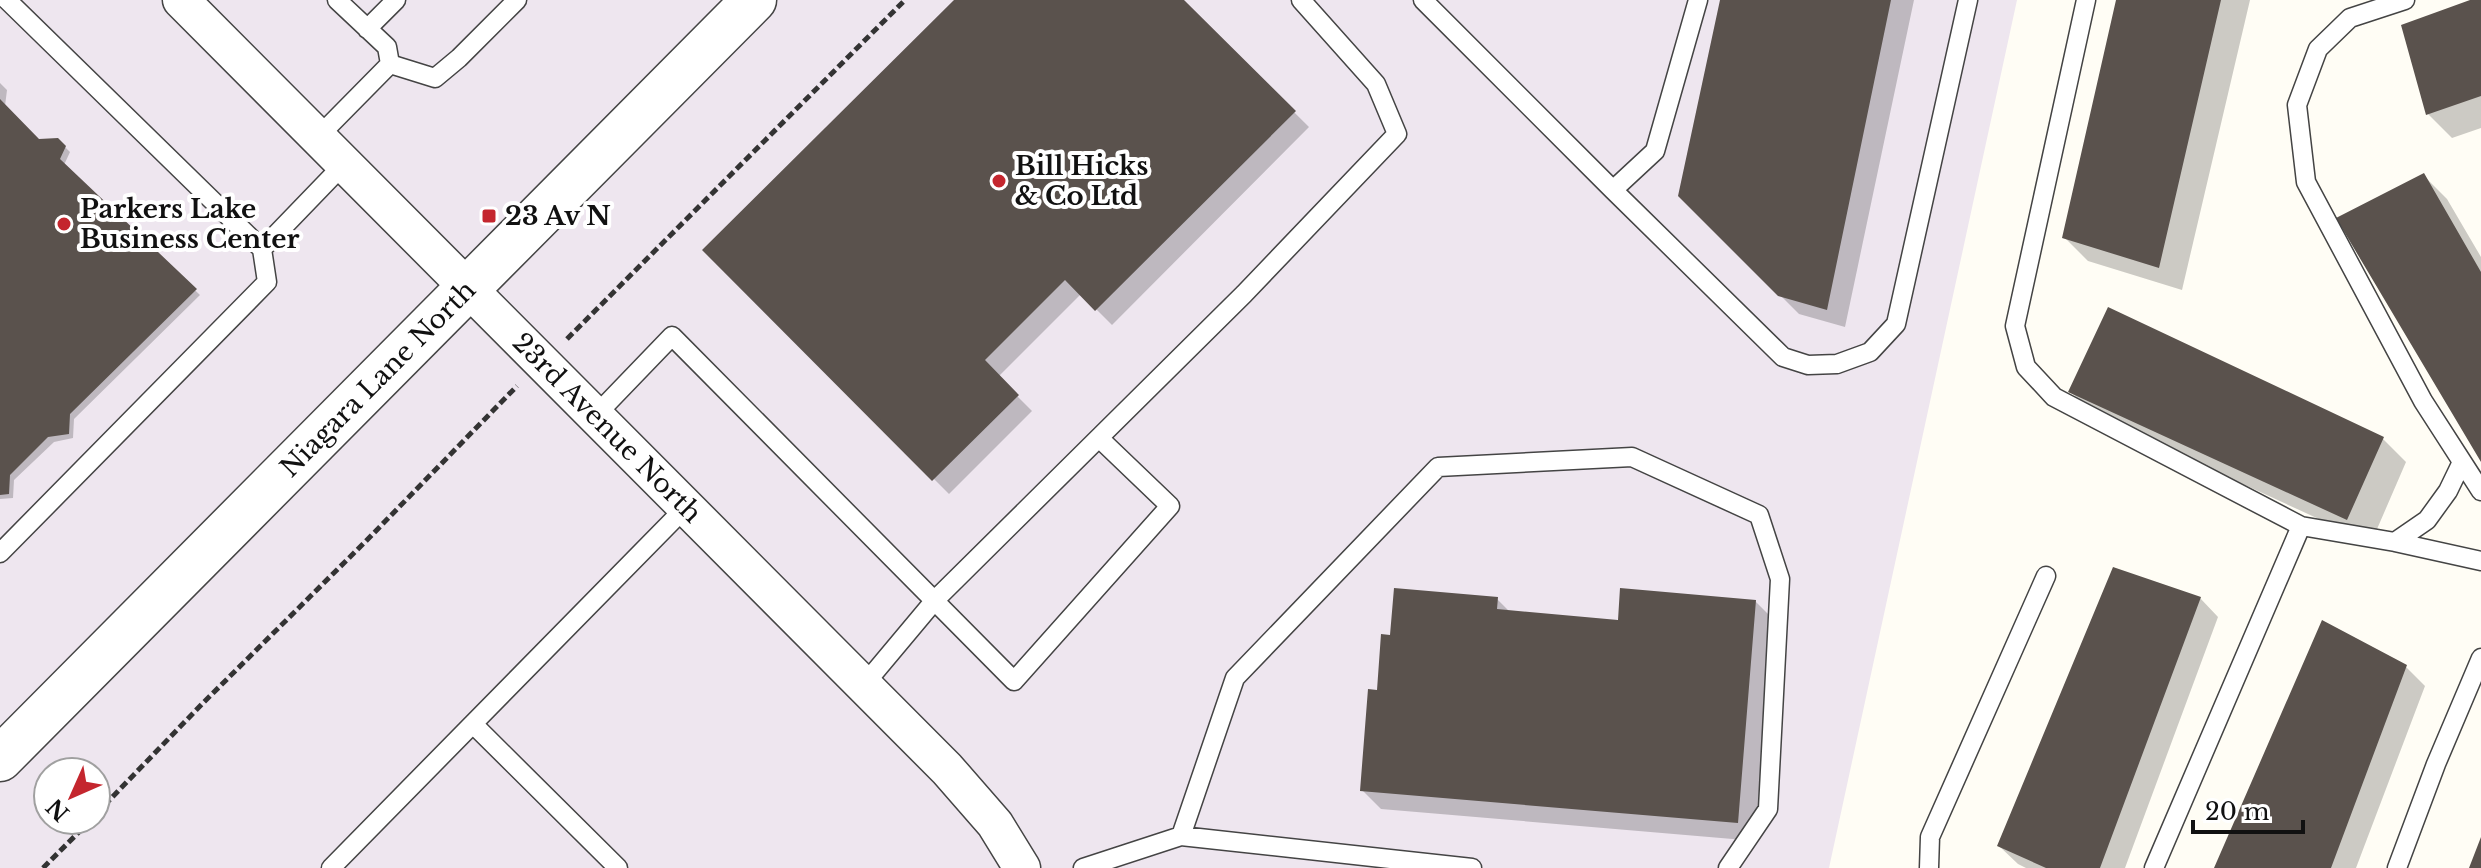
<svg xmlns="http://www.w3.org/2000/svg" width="2481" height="868" font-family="'Libre Baskerville',serif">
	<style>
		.industrial { fill: #eee6ef; fill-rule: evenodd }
		.shadow { fill: #0003 }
		.building { fill: #5a524d }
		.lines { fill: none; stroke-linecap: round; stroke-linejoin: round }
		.service-casing { stroke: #444; stroke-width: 21 }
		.minor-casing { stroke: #444; stroke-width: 39 }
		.tertiary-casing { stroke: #444; stroke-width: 47 }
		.path { stroke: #333; stroke-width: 5; stroke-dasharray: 8 4; stroke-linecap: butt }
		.service { stroke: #fff; stroke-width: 18 }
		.minor { stroke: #fff; stroke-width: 36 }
		.tertiary { stroke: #fff; stroke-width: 44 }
		.poi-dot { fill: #c4262e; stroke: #fff; stroke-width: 3 }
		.labels { text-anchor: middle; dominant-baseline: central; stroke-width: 8; stroke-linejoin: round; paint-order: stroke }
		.poi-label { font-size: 26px; font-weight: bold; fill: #111; stroke: #fff; text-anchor: start }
		.street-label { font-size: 26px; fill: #111; stroke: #fff }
	</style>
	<rect width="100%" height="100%" fill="#fffdf5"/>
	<path class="industrial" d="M 0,0 L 2017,0 L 1829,868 L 0,868 ZM 48,772 L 96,772 L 96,820 L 48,820 Z"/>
	<path class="shadow" d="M 957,0 L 1181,0 L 1309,127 L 1112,325 L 1081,294 L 998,377 L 1032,411 L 949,494 L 705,250 Z
		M 1722,0 L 1914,0 L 1845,327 L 1799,314 L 1681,196 Z
		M 2118,0 L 2250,0 L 2182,290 L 2088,261 L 2064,237 Z
		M 2475,0 L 2481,0 L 2481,128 L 2452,138 L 2428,114 Z
		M 0,83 L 7,90 L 5,106 L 39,141 L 58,140 L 70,152 L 64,165 L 200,295 L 74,419 L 73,438 L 54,442 L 14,480 L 13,498 L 0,499 Z
		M 2423,175 L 2447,199 L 2481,257 L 2481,458 Z
		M 2071,392 L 2382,438 L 2406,462 L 2371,543 L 2095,416 Z
		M 2200,598 L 2218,617 L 2125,868 L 2026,868 L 2018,864 L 1999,846 Z
		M 1497,599 L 1511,613 L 1620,622 L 1755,601 L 1774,620 L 1756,841 L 1381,809 L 1362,790 L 1378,692 L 1392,637 Z
		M 2406,667 L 2425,686 L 2356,868 L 2216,868 Z"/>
	<path class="building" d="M 954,0 L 1184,0 L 1296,111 L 1095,311 L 1065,280 L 985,360 L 1019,395 L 932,481 L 702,250 Z
		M 1720,0 L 1891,0 L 1827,310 L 1778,296 L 1678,196 Z
		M 2116,0 L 2221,0 L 2159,268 L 2062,238 Z
		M 2470,0 L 2481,0 L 2481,96 L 2426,115 L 2401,25 Z
		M 0,99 L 39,139 L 58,138 L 66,146 L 60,159 L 197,289 L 70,414 L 69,434 L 48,437 L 10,475 L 9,494 L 0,495 Z
		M 2424,173 L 2481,272 L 2481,462 L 2336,218 Z
		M 2108,307 L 2384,437 L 2347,520 L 2068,392 Z
		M 2113,567 L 2201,597 L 2100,868 L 2046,868 L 1997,846 Z
		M 1394,588 L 1498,597 L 1497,609 L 1618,620 L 1620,588 L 1756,600 L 1738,823 L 1360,791 L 1368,689 L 1377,690 L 1381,634 L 1390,635 Z
		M 2322,620 L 2407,665 L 2331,868 L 2214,868 Z
		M 2481,837 L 2481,868 L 2469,868 Z"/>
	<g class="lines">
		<defs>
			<path id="service" d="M 7,0 L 262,249
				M 1423,0 L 1613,190 L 1783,357 L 1808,365 L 1837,364 L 1870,352 L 1896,324 L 1968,0
				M 2086,0 L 2015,326 L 2026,367 L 2054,397 L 2301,526 L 2154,868
				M 2405,0 L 2350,18 L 2318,49 L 2297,105 L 2306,182 L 2423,401 L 2481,491
				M 367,29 L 396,0
				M 390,64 L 435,78 L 459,58 L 517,0
				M 318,137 L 390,64 L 387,47 L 337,0
				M 1613,190 L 1655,151 L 1698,0
				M 594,417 L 672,336 L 1014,681 L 1170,506 L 1099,438
				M 2301,526 L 2395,542 L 2481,561
				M 2395,542 L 2427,520 L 2448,491 L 2462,462
				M 0,553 L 267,282 L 262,249 L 344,164
				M 863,686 L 935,600 L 1244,294 L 1397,134 L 1376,84 L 1301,0
				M 473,724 L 618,868
				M 1181,836 L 1235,678 L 1438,467 L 1632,457 L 1759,515 L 1780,579 L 1768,809 L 1728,868
				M 331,868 L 685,508
				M 1083,868 L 1181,836 L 1472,868
				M 1929,868 L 1930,837 L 2046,576
				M 2397,868 L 2436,764 L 2481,658"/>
			<g id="minor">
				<path id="s1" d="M 181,0 L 947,769 L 995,824 L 1022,868"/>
			</g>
			<g id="tertiary">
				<path id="s2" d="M 0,759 L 754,0"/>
			</g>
		</defs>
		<use href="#service" class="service-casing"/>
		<use href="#minor" class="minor-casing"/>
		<use href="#tertiary" class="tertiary-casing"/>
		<path class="path" d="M 567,339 L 905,0
			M 96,814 L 203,703 L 366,541 L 517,386
			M 43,868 L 91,820"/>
		<use href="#service" class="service"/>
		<use href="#minor" class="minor"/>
		<use href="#tertiary" class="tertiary"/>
	</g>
	<g class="poi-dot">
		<circle cx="999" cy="181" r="8"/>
		<rect x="481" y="208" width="16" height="16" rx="4"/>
		<circle cx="64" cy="224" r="8"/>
	</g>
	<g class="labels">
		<g class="poi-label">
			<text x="1015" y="166">Bill Hicks<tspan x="1015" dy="30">&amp; Co Ltd</tspan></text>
			<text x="80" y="209">Parkers Lake<tspan x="80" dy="30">Business Center</tspan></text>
			<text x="505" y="216">23 Av N</text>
		</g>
		<g class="street-label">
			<text stroke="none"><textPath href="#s2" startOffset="536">Niagara Lane North</textPath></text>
			<text stroke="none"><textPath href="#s1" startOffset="604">23rd Avenue North</textPath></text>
		</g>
	</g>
	<g transform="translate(72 796) rotate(225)"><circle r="38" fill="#ffffff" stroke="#a0a0a0" stroke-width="2"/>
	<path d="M0-6L14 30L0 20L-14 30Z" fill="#c4262e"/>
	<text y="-12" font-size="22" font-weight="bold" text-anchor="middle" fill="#111111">N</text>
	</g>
	<path d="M2193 820v12h110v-12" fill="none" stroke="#111111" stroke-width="4"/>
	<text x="2205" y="820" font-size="24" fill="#111111" stroke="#ffffff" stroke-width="6" paint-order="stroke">20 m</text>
</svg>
